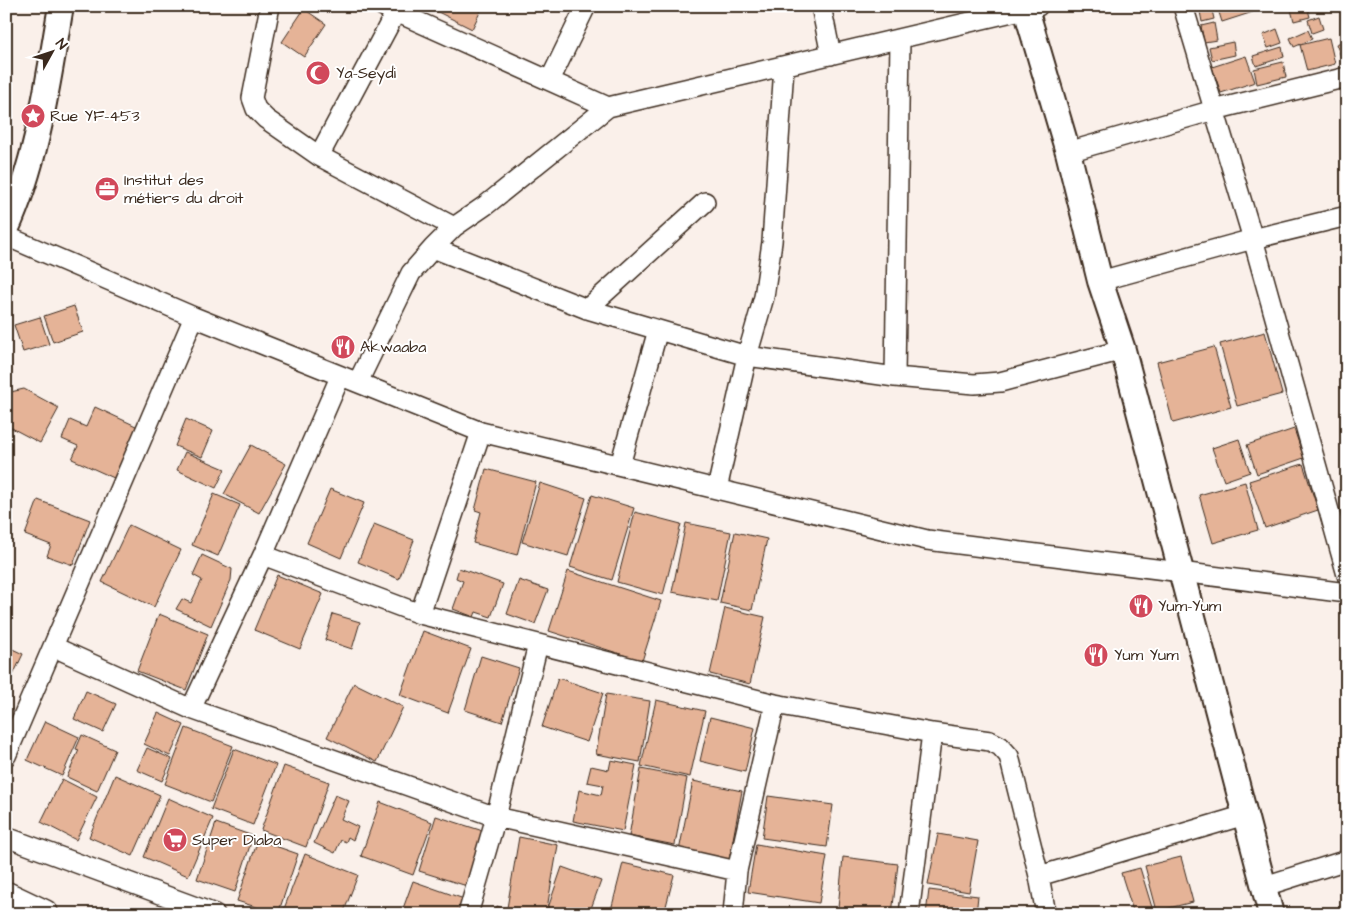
<svg xmlns="http://www.w3.org/2000/svg" width="1353" height="920" font-family="'Architects Daughter',sans-serif">
	<style>
		.building { fill: #e5b397; stroke: #3b2a1e }
		.lines { fill: none; stroke-linecap: round; stroke-linejoin: round }
		.minor-casing { stroke: #3b2a1e; stroke-width: 22 }
		.tertiary-casing { stroke: #3b2a1e; stroke-width: 28 }
		.primary-casing { stroke: #3b2a1e; stroke-width: 31 }
		.minor { stroke: #fff; stroke-width: 19 }
		.tertiary { stroke: #fff; stroke-width: 24 }
		.primary { stroke: #fff; stroke-width: 28 }
		.labels { text-anchor: middle; dominant-baseline: central; stroke-width: 4; stroke-linejoin: round; paint-order: stroke }
		.poi-label { font-size: 16px; fill: #3b2a1e; stroke: #fff; text-anchor: start }
	</style>
	<rect width="100%" height="100%" fill="#faf0ea"/>
	<filter id="ink" filterUnits="userSpaceOnUse"><feTurbulence type="fractalNoise" baseFrequency=".02" numOctaves="2"/><feDisplacementMap in="SourceGraphic" scale="10" xChannelSelector="R" yChannelSelector="G"/><feConvolveMatrix kernelMatrix="1 2 1 2 8 2 1 2 1" color-interpolation-filters="sRGB"/></filter>
	<g filter="url(#ink)">
		<path class="building" d="M 426,6 L 483,6 L 472,29 Z
			M 1199,6 L 1211,6 L 1214,19 L 1202,22 Z
			M 1217,6 L 1252,6 L 1253,12 L 1222,22 Z
			M 1290,6 L 1307,6 L 1310,17 L 1294,21 Z
			M 304,9 L 326,24 L 304,57 L 282,42 Z
			M 1319,16 L 1323,29 L 1312,33 L 1308,20 Z
			M 1214,23 L 1217,40 L 1204,42 L 1201,26 Z
			M 1277,29 L 1282,43 L 1268,48 L 1263,35 Z
			M 1308,30 L 1312,39 L 1294,47 L 1290,38 Z
			M 1329,38 L 1335,64 L 1307,71 L 1300,45 Z
			M 1347,40 L 1347,58 L 1342,59 L 1336,44 Z
			M 1233,42 L 1235,55 L 1212,60 L 1209,47 Z
			M 1282,47 L 1284,57 L 1256,66 L 1253,56 Z
			M 1246,56 L 1255,82 L 1221,93 L 1212,67 Z
			M 1283,62 L 1286,77 L 1257,84 L 1254,69 Z
			M 74,306 L 83,332 L 53,342 L 44,316 Z
			M 40,317 L 49,344 L 23,352 L 14,325 Z
			M 1265,332 L 1282,394 L 1237,406 L 1220,344 Z
			M 1214,347 L 1231,407 L 1173,423 L 1157,362 Z
			M 24,389 L 59,408 L 40,443 L 6,425 L 6,393 Z
			M 95,407 L 138,427 L 114,478 L 72,459 L 78,446 L 62,439 L 70,420 L 86,427 Z
			M 186,419 L 213,431 L 202,457 L 175,446 Z
			M 1294,429 L 1304,458 L 1257,474 L 1247,445 Z
			M 1239,439 L 1250,472 L 1224,481 L 1212,448 Z
			M 251,445 L 286,464 L 259,513 L 224,494 Z
			M 185,452 L 225,469 L 216,488 L 177,470 Z
			M 1303,464 L 1318,510 L 1265,528 L 1249,481 Z
			M 486,469 L 536,482 L 517,555 L 473,543 L 481,512 L 475,510 Z
			M 1245,482 L 1258,530 L 1213,543 L 1199,495 Z
			M 540,483 L 586,498 L 568,556 L 522,542 Z
			M 330,489 L 364,503 L 341,558 L 307,543 Z
			M 214,494 L 240,505 L 218,556 L 192,545 Z
			M 592,495 L 634,508 L 612,580 L 570,567 Z
			M 38,500 L 90,520 L 73,565 L 47,556 L 51,545 L 25,535 Z
			M 635,512 L 681,524 L 663,595 L 617,582 Z
			M 686,523 L 731,532 L 717,601 L 672,592 Z
			M 374,524 L 414,540 L 399,579 L 358,562 Z
			M 129,525 L 181,550 L 154,607 L 102,582 Z
			M 735,532 L 767,539 L 752,610 L 720,603 Z
			M 202,555 L 232,569 L 231,580 L 211,626 L 176,609 L 182,599 L 191,603 L 202,580 L 193,575 Z
			M 459,568 L 503,584 L 491,617 L 476,612 L 474,617 L 453,609 L 463,581 L 456,578 Z
			M 568,571 L 661,601 L 642,661 L 549,631 Z
			M 277,575 L 323,594 L 300,649 L 254,630 Z
			M 519,580 L 548,590 L 535,624 L 507,614 Z
			M 725,608 L 765,617 L 750,684 L 710,674 Z
			M 159,614 L 208,634 L 186,690 L 137,671 Z
			M 333,614 L 360,622 L 352,649 L 325,640 Z
			M 423,631 L 471,649 L 448,713 L 400,695 Z
			M 6,646 L 23,654 L 6,690 Z
			M 481,656 L 519,668 L 502,722 L 465,710 Z
			M 558,678 L 603,693 L 587,742 L 542,727 Z
			M 354,683 L 403,707 L 377,762 L 327,737 Z
			M 86,691 L 116,704 L 103,732 L 74,719 Z
			M 606,694 L 650,701 L 640,762 L 596,754 Z
			M 656,700 L 705,711 L 690,777 L 641,766 Z
			M 158,713 L 184,725 L 170,756 L 144,744 Z
			M 710,717 L 755,728 L 745,772 L 700,761 Z
			M 45,721 L 79,737 L 62,776 L 27,760 Z
			M 186,728 L 233,746 L 211,802 L 165,784 Z
			M 82,735 L 115,750 L 97,791 L 67,777 L 79,750 L 76,749 Z
			M 147,748 L 172,759 L 162,781 L 137,770 Z
			M 234,749 L 276,765 L 253,825 L 211,809 Z
			M 611,760 L 636,765 L 623,831 L 573,821 L 579,790 L 601,795 L 603,785 L 587,782 L 591,766 L 609,770 Z
			M 284,766 L 329,782 L 306,847 L 261,830 Z
			M 641,769 L 687,778 L 675,845 L 629,836 Z
			M 115,775 L 160,795 L 133,856 L 89,837 Z
			M 62,779 L 97,797 L 76,840 L 41,822 Z
			M 693,781 L 742,791 L 729,861 L 679,851 Z
			M 335,795 L 349,801 L 341,819 L 358,827 L 353,840 L 348,837 L 346,842 L 341,840 L 335,853 L 314,843 Z
			M 768,796 L 833,805 L 827,847 L 762,838 Z
			M 168,798 L 213,818 L 188,876 L 144,857 Z
			M 380,802 L 432,822 L 413,875 L 361,856 Z
			M 436,816 L 483,831 L 467,886 L 419,871 Z
			M 216,823 L 253,836 L 235,892 L 197,879 Z
			M 938,834 L 978,841 L 969,892 L 928,885 Z
			M 519,837 L 558,845 L 546,914 L 507,908 Z
			M 258,840 L 298,854 L 278,914 L 237,901 Z
			M 756,844 L 827,856 L 819,903 L 748,892 Z
			M 305,854 L 358,875 L 343,914 L 282,914 Z
			M 843,857 L 898,864 L 892,914 L 838,908 Z
			M 1181,857 L 1193,902 L 1157,911 L 1145,866 Z
			M 623,863 L 674,875 L 664,914 L 610,914 Z
			M 562,867 L 601,881 L 589,914 L 565,914 L 548,908 Z
			M 1140,868 L 1154,914 L 1134,914 L 1121,873 Z
			M 413,881 L 464,899 L 459,914 L 401,914 Z
			M 929,890 L 978,896 L 976,914 L 926,914 Z
			M 497,906 L 516,914 L 494,914 Z"/>
		<g class="lines">
			<defs>
				<path id="minor" d="M 270,6 L 252,98 L 256,109 L 266,119 L 319,156 L 454,227
					M 383,6 L 608,107
					M 821,6 L 831,55
					M 1183,6 L 1253,239 L 1347,575
					M 550,80 L 586,6
					M 1068,152 L 1214,110 L 1347,77
					M 319,156 L 399,6
					M 6,236 L 194,317 L 481,432 L 927,540 L 1347,593
					M 433,248 L 587,309 L 747,356 L 895,377 L 974,384 L 1000,382 L 1123,350
					M 1100,281 L 1253,239 L 1347,216
					M 587,309 L 705,202
					M 895,377 L 900,39
					M 358,382 L 411,273 L 433,248 L 454,227 L 486,205 L 608,107 L 1038,6
					M 620,465 L 658,330
					M 717,489 L 747,356 L 764,297 L 772,242 L 784,67
					M 263,555 L 420,614 L 775,704 L 932,733 L 990,741 L 1000,746 L 1009,756 L 1039,876 L 1046,914
					M 420,614 L 481,432
					M 54,647 L 191,709 L 496,817 L 737,871
					M 191,709 L 263,555 L 340,377
					M 6,756 L 194,317
					M 6,837 L 215,914
					M 1039,876 L 1245,815
					M 1265,886 L 1347,860
					M 468,914 L 496,817 L 538,644
					M 733,914 L 737,871 L 775,704
					M 909,914 L 932,733"/>
				<path id="tertiary" d="M 1025,6 L 1068,152 L 1100,281 L 1123,350 L 1271,914
					M 6,230 C 38,160 48,81 61,6"/>
				<path id="primary" d="M 6,896 L 44,914"/>
			</defs>
			<use href="#minor" class="minor-casing"/>
			<use href="#tertiary" class="tertiary-casing"/>
			<use href="#primary" class="primary-casing"/>
			<use href="#minor" class="minor"/>
			<use href="#tertiary" class="tertiary"/>
			<use href="#primary" class="primary"/>
		</g>
	</g>
	<defs>
		<symbol id="mosque-disc" viewBox="-11 -11 22 22"><circle r="9.5" fill="#d1495b" stroke="#fff"/><path d="M3.5-4.9A6 6 0 1 0 3.5 4.9A5 5 0 1 1 3.5-4.9Z" fill="#fff"/></symbol>
		<symbol id="sight-disc" viewBox="-11 -11 22 22"><circle r="9.5" fill="#d1495b" stroke="#fff"/><path d="M0-6L1.8-2.2L6-1.7L2.9 1.2L3.7 5.4L0 3.3L-3.7 5.4L-2.9 1.2L-6-1.7L-1.8-2.2Z" fill="#fff"/></symbol>
		<symbol id="office-disc" viewBox="-11 -11 22 22"><circle r="9.5" fill="#d1495b" stroke="#fff"/><path d="M-6-3h4V-5.5h4V-3h4V5H-6ZM-1-4.5V-3h2v-1.5ZM-6 0V1H6V0Z" fill="#fff"/></symbol>
		<symbol id="restaurant-disc" viewBox="-11 -11 22 22"><circle r="9.5" fill="#d1495b" stroke="#fff"/><path d="M-5-6h1v4h1v-4h1v4h1v-4h1v5L-1.5 .5V6h-2V.5L-5-1ZM5-6V6H3V1.5H1.5Q1.5-4 5-6Z" fill="#fff"/></symbol>
		<symbol id="supermarket-disc" viewBox="-11 -11 22 22"><circle r="9.5" fill="#d1495b" stroke="#fff"/><path d="M-6-5.5h2.5l.6 2H6L4.5 2H-2.5L-4.4-4H-6ZM-1.5 3.2a1.3 1.3 0 1 0 .1 0ZM3 3.2a1.3 1.3 0 1 0 .1 0Z" fill="#fff"/></symbol>
	</defs>
	<g fill-rule="evenodd">
		<use href="#mosque-disc" x="304" y="59" width="28" height="28"/>
		<use href="#sight-disc" x="19" y="102" width="28" height="28"/>
		<use href="#office-disc" x="93" y="175" width="28" height="28"/>
		<use href="#restaurant-disc" x="329" y="333" width="28" height="28"/>
		<use href="#restaurant-disc" x="1127" y="592" width="28" height="28"/>
		<use href="#restaurant-disc" x="1082" y="641" width="28" height="28"/>
		<use href="#supermarket-disc" x="161" y="826" width="28" height="28"/>
	</g>
	<g class="labels">
		<g class="poi-label">
			<text x="336" y="73">Ya-Seydi</text>
			<text x="50" y="116">Rue YF-453</text>
			<text x="124" y="180">Institut des<tspan x="124" dy="18">métiers du droit</tspan></text>
			<text x="360" y="347">Akwaaba</text>
			<text x="1158" y="606">Yum-Yum</text>
			<text x="1114" y="655">Yum Yum</text>
			<text x="192" y="840">Super Diaba</text>
		</g>
	</g>
	<rect width="1353" height="920" fill="none" stroke="#fff" stroke-width="25"/>
	<rect x="12" y="12" width="1328" height="895" fill="none" stroke="#3b2a1e" stroke-width="2" filter="url(#ink)"/>
	<g transform="translate(52 52) rotate(50)" stroke="#ffffff" stroke-width="4" paint-order="stroke">
	<path d="M0-4L9 19L0 12L-9 19Z" fill="#3b2a1e"/>
	<text y="-8" font-size="14" font-weight="bold" text-anchor="middle" fill="#3b2a1e">N</text>
	</g>
</svg>
